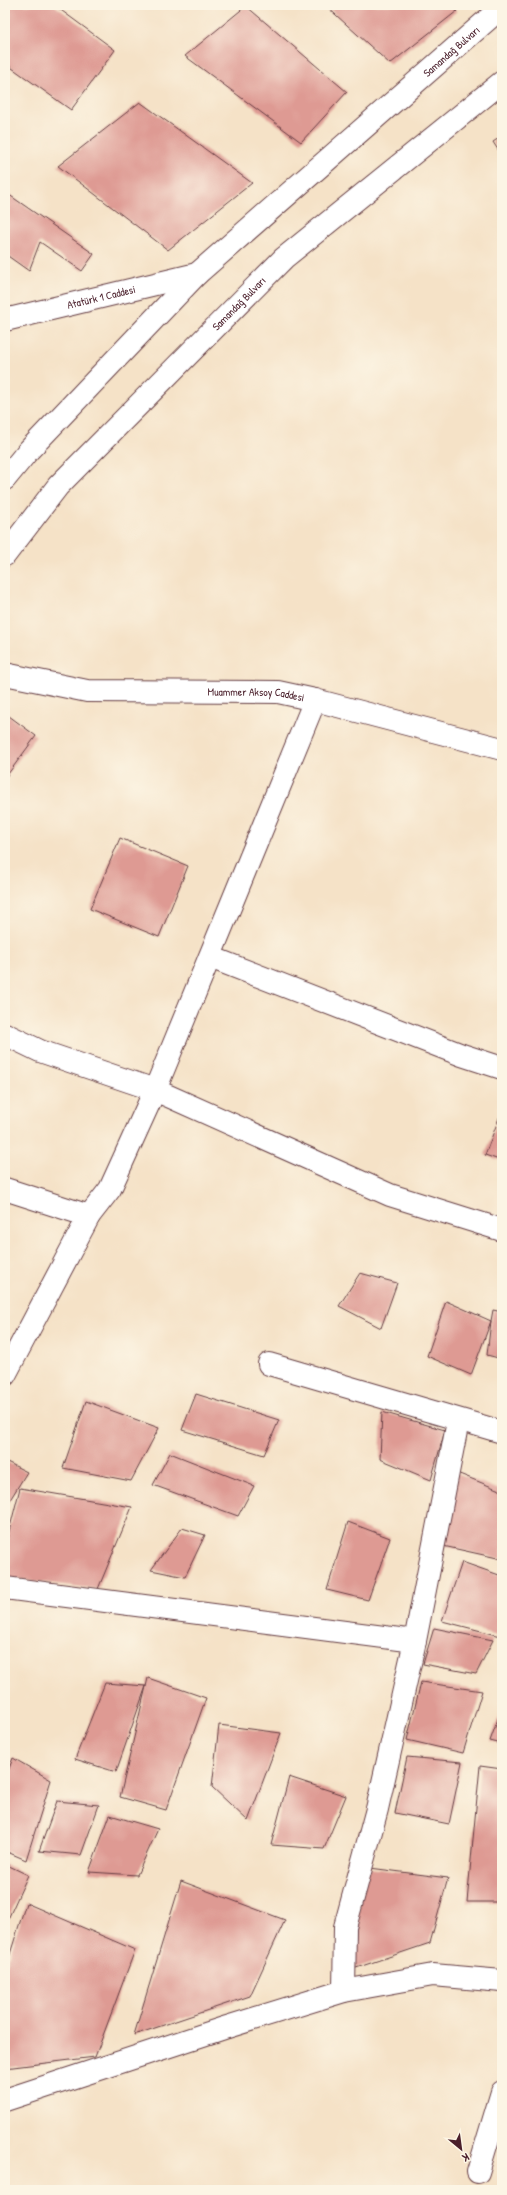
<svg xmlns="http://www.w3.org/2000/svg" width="507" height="2195" font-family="'Patrick Hand',sans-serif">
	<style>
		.building { fill: #de9a93 }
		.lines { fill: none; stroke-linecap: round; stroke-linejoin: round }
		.street-casing { stroke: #643c42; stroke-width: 24 }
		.secondary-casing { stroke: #643c42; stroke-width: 24 }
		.highway-casing { stroke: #643c42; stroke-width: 24 }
		.street { stroke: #fff; stroke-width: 22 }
		.secondary { stroke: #fff; stroke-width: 22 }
		.highway { stroke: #fff; stroke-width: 22 }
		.labels { text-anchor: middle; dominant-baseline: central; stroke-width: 4; stroke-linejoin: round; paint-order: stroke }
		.street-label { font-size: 11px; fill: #4a1f2b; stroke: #fcf5e5 }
	</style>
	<rect width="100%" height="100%" fill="#fcf5e5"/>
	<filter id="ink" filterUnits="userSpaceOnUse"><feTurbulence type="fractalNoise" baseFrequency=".025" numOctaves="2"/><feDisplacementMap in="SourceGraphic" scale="8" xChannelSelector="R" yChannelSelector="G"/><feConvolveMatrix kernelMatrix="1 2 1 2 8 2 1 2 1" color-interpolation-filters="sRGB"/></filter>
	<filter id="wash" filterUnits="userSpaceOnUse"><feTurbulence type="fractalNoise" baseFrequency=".012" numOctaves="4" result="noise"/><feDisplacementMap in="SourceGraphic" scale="16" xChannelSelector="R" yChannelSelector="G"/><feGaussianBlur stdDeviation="0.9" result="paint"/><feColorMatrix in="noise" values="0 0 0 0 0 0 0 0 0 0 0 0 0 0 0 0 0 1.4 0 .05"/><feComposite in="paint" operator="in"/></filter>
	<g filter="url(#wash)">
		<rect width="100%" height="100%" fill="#f5e2c7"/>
		<g id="blocks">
			<path class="building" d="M 5,5 L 54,5 L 115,50 L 71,110 L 5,63 Z
				M 325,5 L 451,5 L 457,11 L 390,64 Z
				M 246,6 L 347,92 L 301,142 L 185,56 Z
				M 140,102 L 252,183 L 168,250 L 58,166 Z
				M 502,136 L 502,156 L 493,142 Z
				M 5,192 L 94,254 L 82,271 L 40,242 L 29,271 L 5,254 Z
				M 5,713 L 36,736 L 5,778 Z
				M 120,838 L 188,866 L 159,937 L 90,909 Z
				M 502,1110 L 502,1161 L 485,1155 Z
				M 360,1273 L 397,1283 L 381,1328 L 339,1306 Z
				M 446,1301 L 491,1321 L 493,1310 L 502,1312 L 502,1359 L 487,1355 L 491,1321 L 471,1375 L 427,1356 Z
				M 196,1394 L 279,1420 L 264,1455 L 182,1430 Z
				M 86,1401 L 159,1428 L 131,1481 L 63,1468 Z
				M 382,1412 L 445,1430 L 431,1480 L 380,1459 Z
				M 170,1453 L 254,1486 L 238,1516 L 153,1485 Z
				M 5,1461 L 27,1472 L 5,1508 Z
				M 457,1473 L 502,1491 L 502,1559 L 434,1544 Z
				M 20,1488 L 132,1507 L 98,1589 L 5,1578 L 5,1547 Z
				M 348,1522 L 390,1538 L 368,1600 L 327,1590 Z
				M 182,1528 L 205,1535 L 185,1577 L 151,1570 Z
				M 462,1562 L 502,1576 L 501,1636 L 442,1621 Z
				M 434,1628 L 493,1640 L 476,1674 L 423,1664 Z
				M 148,1678 L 206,1698 L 166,1810 L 120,1797 Z
				M 421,1682 L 482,1691 L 463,1753 L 407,1740 Z
				M 105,1683 L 146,1686 L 116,1772 L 75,1759 Z
				M 502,1708 L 502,1744 L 490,1741 Z
				M 219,1725 L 281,1733 L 248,1821 L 212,1787 Z
				M 407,1757 L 462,1762 L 449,1824 L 395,1813 Z
				M 13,1758 L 51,1780 L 26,1860 L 5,1851 L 5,1779 Z
				M 480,1766 L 502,1769 L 502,1902 L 467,1902 Z
				M 289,1777 L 346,1796 L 324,1849 L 271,1845 Z
				M 57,1801 L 99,1805 L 81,1855 L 39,1851 Z
				M 110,1815 L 158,1829 L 137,1875 L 89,1872 Z
				M 5,1864 L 28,1875 L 8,1919 L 5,1918 Z
				M 362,1867 L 448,1878 L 430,1943 L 353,1969 Z
				M 181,1881 L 285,1920 L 250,1996 L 134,2035 Z
				M 26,1903 L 135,1950 L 95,2057 L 5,2068 L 5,1970 Z"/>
		</g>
	</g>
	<g filter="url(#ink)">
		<use href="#blocks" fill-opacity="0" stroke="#643c42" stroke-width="1"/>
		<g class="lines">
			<defs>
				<g id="street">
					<path id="s1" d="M 5,320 L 197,274"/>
					<path d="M 210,957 L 462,1055 L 502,1068"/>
					<path d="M 5,1034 L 40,1051 L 155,1090 L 390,1195 L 502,1230"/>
					<path d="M 5,1189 L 89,1216"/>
					<path d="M 269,1364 L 502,1432"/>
					<path d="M 5,1375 L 89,1216 L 110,1189 L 155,1090 L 315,700"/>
					<path d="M 5,1588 L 415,1641"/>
					<path d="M 344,1991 L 345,1927 L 377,1809 L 415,1641 L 458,1421"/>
					<path d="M 5,2100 L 224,2028 L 344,1991 L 433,1975 L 502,1981"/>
					<path d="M 478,2172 L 502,2092"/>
				</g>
				<g id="secondary">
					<path id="s2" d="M 5,674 L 87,691 L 278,692 L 315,700 L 502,749"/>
				</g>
				<g id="highway">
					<path id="s3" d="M 5,479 L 28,451 L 197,274 L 502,7"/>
					<path id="s4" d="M 5,555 L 58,486 L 284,258 L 502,82"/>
				</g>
			</defs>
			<use href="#street" class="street-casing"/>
			<use href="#secondary" class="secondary-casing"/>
			<use href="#highway" class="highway-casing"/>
			<use href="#street" class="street"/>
			<use href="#secondary" class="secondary"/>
			<use href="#highway" class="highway"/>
		</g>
	</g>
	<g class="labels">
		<g class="street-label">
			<text stroke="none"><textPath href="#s3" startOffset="619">Samandağ Bulvarı</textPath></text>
			<text stroke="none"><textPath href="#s1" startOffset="99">Atatürk 1 Caddesi</textPath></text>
			<text stroke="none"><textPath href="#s4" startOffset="344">Samandağ Bulvarı</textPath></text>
			<text stroke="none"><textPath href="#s2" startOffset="253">Muammer Aksoy Caddesi</textPath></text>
		</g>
	</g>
	<rect width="507" height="2195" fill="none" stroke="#fcf5e5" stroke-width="20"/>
	<g transform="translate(461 2149) rotate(151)" stroke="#fcf5e5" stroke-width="3" paint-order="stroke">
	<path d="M0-3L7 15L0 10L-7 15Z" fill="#4a1f2b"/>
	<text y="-6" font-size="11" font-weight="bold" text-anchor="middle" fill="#4a1f2b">K</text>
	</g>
</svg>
